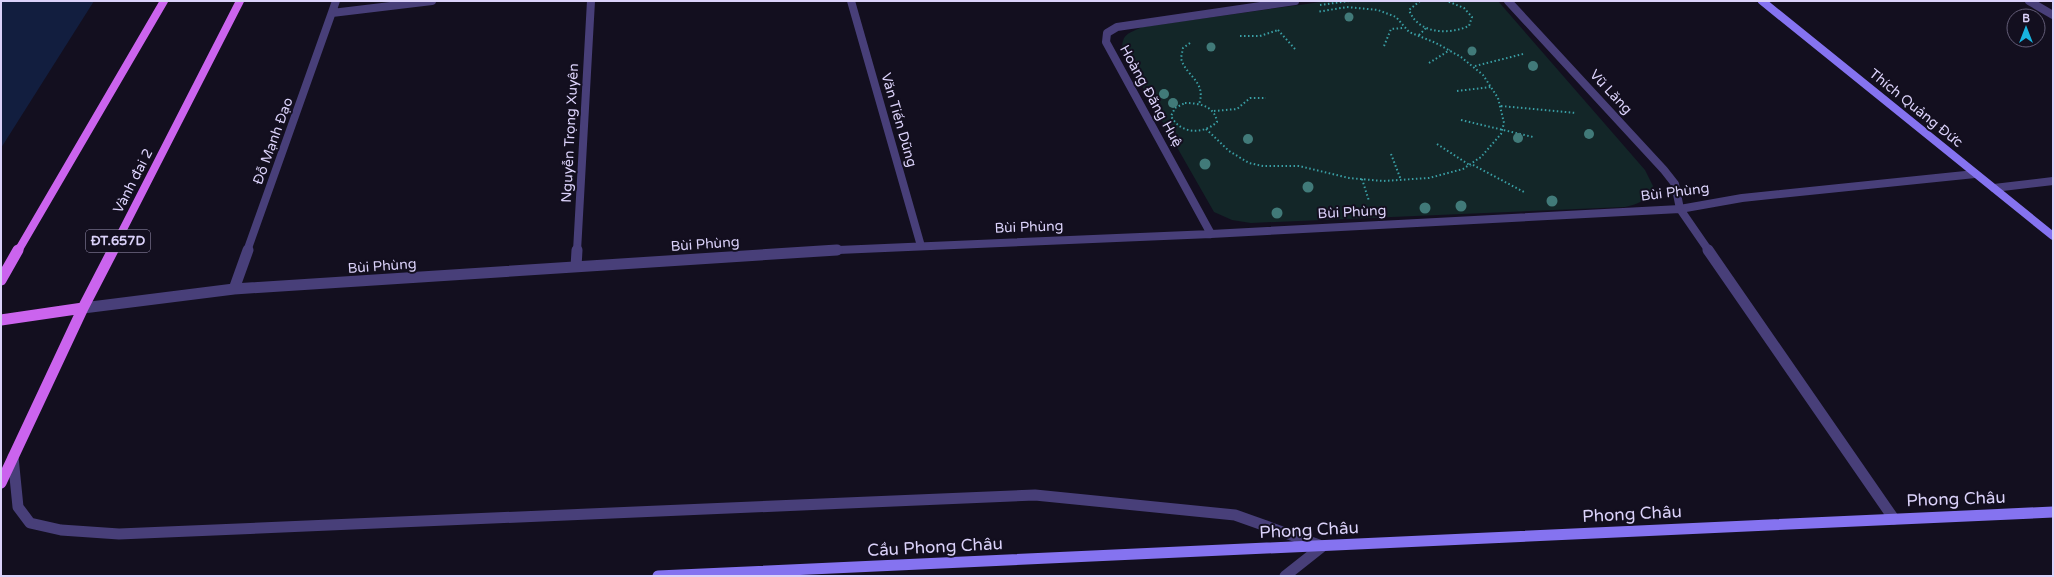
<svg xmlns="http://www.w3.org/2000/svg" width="2054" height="577" font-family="'Varela Round',sans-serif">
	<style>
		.green { fill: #132628 }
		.water { fill: #121e3f }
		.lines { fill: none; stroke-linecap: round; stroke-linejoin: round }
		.path { stroke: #3a9fa5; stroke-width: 2; stroke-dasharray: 1.5 2.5; stroke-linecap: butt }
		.street-far1 { stroke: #483f79; stroke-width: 8 }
		.street { stroke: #483f79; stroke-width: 11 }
		.secondary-far1 { stroke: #8573f0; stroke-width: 8 }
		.secondary { stroke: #8573f0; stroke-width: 11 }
		.primary-far1 { stroke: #cb64ee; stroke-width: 8 }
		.primary { stroke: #cb64ee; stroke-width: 11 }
		.tree { fill: #417a79 }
		.labels { text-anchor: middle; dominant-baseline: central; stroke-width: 4; stroke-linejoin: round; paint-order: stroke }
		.shield { fill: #130f1f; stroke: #9f98b8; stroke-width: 1 }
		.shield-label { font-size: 13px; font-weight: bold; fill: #dbd2fa }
		.street-label { font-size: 14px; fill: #dbd2fa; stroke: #130f1f }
		.near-street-label { font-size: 17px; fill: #dbd2fa; stroke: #130f1f }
	</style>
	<rect width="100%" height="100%" fill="#130f1f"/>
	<path class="green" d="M 1328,1 L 1498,1 L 1645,170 L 1653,186 C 1648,200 1639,204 1625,207 L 1251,223 L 1232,220 L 1214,212 L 1122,51 C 1122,33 1128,34 1142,27 Z"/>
	<path class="water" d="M 1,1 L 94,1 L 1,148 Z"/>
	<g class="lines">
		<path class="path" d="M 1420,1 L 1409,10 C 1418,34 1448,35 1469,26 L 1472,17 L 1464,8 L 1447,1
			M 1320,5 L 1349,1
			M 1278,30 L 1295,49
			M 1419,35 L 1427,27
			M 1240,36 L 1260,36 L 1278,30
			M 1190,43 L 1183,48 L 1181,58 C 1185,76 1207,81 1199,104
			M 1384,46 L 1391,29 L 1403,28
			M 1429,63 L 1450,50
			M 1475,66 L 1523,54
			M 1457,91 L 1491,87
			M 1185,103 C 1199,103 1215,106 1217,122 C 1203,135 1180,134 1171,116 L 1175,108 Z
			M 1501,106 L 1576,113
			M 1214,111 L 1237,109 L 1250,98 L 1266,98
			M 1461,120 L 1533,137
			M 1206,129 L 1229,151 L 1249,163 L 1263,166 L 1299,166 L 1349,178 L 1383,181 L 1429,178 L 1463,169 L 1481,157 L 1501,134 L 1504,123 L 1498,98 L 1483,75 L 1461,57 L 1436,43 L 1409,32 L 1396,17 L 1378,10 L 1347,7 L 1317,12
			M 1437,144 L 1471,166
			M 1391,154 L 1401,180
			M 1473,165 L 1524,192
			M 1362,179 L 1369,201"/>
		<path class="street-far1" d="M 851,1 L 921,246
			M 1508,1 L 1664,170 L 1675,184 L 1680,209 L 1709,251
			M 2029,1 L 2053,15
			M 332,13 L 432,1
			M 1994,188 L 2053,181
			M 1211,234 L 1106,42 L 1107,33 L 1117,27 L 1295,1
			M 247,251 L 336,1
			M 577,251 L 591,1
			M 815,251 L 1211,234 L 1680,209 L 1742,198 L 1975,174"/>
		<path class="street" d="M 1708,250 L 1894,519
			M 576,267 L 577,250
			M 234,289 L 248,250
			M 83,308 L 234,289 L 837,250
			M 13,457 L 18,507 L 30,523 L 61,530 L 119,534 L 1035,495 L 1235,515 L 1319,545
			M 1285,576 L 1323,546"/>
		<path class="secondary-far1" d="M 1762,1 L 2053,236"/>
		<path class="secondary" d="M 658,576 L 2053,512"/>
		<path class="primary-far1" d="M 18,251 L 164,1
			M 112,251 L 240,1"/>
		<path class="primary" d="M 1,280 L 18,250
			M 1,320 L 83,308
			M 1,483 L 83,308 L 113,250"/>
	</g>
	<g class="tree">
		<circle cx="1349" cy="17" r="4.5"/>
		<circle cx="1211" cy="47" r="4.5"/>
		<circle cx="1472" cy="51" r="4.5"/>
		<circle cx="1533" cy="66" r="5"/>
		<circle cx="1164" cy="94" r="5"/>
		<circle cx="1173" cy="103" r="5"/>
		<circle cx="1589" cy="134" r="5"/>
		<circle cx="1518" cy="138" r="5"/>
		<circle cx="1248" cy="139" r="5"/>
		<circle cx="1205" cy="164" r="5.5"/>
		<circle cx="1308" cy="187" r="5.5"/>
		<circle cx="1552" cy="201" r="5.5"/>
		<circle cx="1461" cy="206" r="5.5"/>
		<circle cx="1425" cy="208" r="5.5"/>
		<circle cx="1277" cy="213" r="5.5"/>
	</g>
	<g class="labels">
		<rect class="shield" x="86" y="230" width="64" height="22" rx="3"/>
		<g class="shield-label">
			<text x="118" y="241">ĐT.657D</text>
		</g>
		<g class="street-label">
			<text transform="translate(1611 92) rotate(47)">Vũ Lăng</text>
			<text transform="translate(1151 96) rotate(61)">Hoàng Đăng Huệ</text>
			<text transform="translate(1916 108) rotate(39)">Thích Quảng Đức</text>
			<text transform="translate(899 120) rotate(74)">Văn Tiến Dũng</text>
			<text transform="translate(570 133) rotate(-87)">Nguyễn Trọng Xuyên</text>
			<text transform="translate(273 141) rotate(-70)">Đỗ Mạnh Đạo</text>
			<text transform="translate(133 181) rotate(-63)">Vành đai 2</text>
			<text transform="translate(1675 192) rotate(-7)">Bùi Phùng</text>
			<text transform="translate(1352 212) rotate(-3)">Bùi Phùng</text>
			<text transform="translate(1029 227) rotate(-2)">Bùi Phùng</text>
			<text transform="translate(705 244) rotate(-4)">Bùi Phùng</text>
			<text transform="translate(382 266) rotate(-4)">Bùi Phùng</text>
		</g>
		<g class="near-street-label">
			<text transform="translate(1956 499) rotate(-2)">Phong Châu</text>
			<text transform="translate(1632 514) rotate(-3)">Phong Châu</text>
			<text transform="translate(1309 530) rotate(-3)">Phong Châu</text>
			<text transform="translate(935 547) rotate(-3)">Cầu Phong Châu</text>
		</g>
	</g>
	<rect width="2054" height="577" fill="none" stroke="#dbd2fa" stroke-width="4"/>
	<g transform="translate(2026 28)"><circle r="19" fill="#130f1f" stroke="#635d77"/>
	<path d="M0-3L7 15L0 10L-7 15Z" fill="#18b4df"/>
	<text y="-6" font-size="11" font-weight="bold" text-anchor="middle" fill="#dbd2fa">B</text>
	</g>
</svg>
